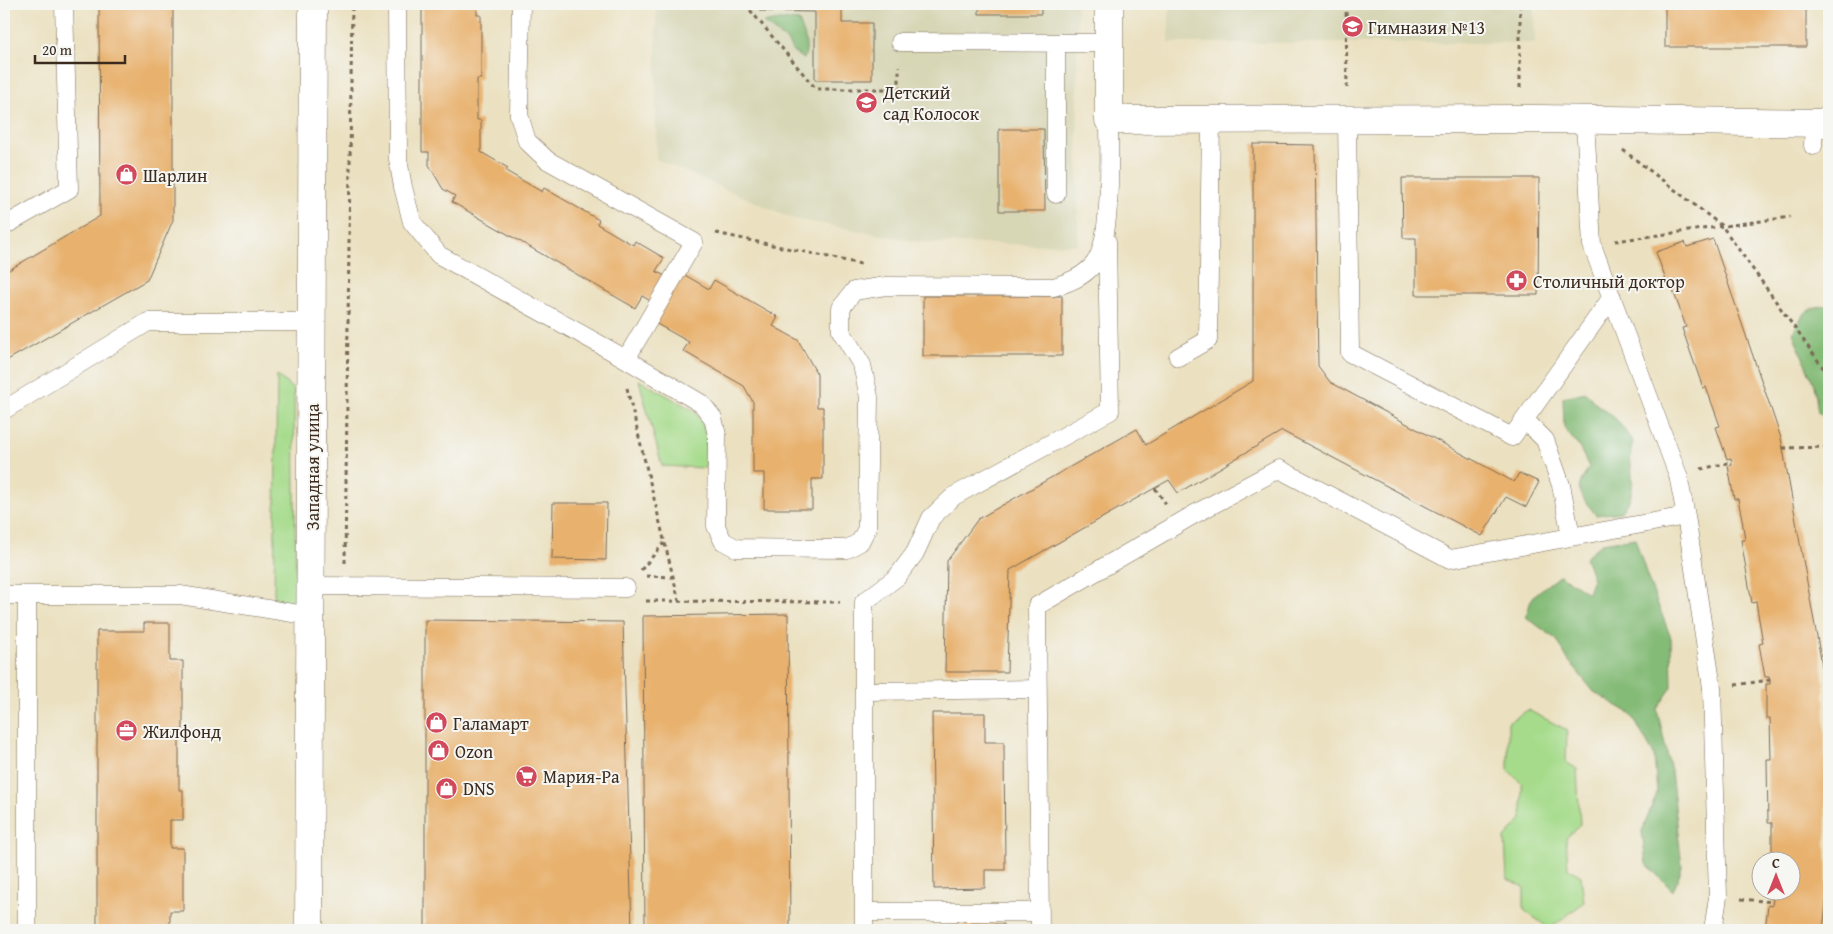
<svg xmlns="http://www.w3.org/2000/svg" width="1833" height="934" font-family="'Gentium Book Plus',serif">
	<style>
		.built { fill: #d7d6b5 }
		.green { fill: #a6db8b; stroke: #708254 }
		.forest { fill: #84bb77; stroke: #60724a }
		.building { fill: #e8b16d }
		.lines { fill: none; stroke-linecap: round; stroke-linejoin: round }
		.lane-casing { stroke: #796a57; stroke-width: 19 }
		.street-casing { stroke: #796a57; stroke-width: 29 }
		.secondary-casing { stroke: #796a57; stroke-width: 29 }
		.path { stroke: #796a57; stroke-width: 3; stroke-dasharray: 4 4; stroke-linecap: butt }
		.lane { stroke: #fff; stroke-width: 18 }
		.street { stroke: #fff; stroke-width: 28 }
		.secondary { stroke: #fff; stroke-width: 28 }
		.labels { text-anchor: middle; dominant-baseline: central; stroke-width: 4; stroke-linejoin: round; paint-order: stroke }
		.poi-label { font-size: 18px; fill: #3b2a1e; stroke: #f6f6f2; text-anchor: start }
		.street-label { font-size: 18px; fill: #3b2a1e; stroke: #f6f6f2 }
	</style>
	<rect width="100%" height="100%" fill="#f6f6f2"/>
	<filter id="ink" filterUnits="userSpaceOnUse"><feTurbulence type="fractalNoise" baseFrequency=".02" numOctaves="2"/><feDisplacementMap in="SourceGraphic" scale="10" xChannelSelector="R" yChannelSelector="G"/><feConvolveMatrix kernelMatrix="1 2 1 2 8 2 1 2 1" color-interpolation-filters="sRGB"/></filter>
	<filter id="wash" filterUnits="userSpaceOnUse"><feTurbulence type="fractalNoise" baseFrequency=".0096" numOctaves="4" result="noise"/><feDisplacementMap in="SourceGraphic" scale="20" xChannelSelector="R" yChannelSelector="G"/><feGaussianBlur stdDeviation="1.12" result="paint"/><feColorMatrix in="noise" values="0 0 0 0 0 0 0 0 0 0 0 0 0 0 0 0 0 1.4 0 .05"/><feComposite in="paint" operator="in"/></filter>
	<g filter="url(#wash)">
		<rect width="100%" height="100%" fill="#ebe1c1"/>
		<path class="built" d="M 656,4 L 1077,4 L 1078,245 L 926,243 L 794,219 L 656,159 Z
			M 1169,4 L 1534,4 L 1535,43 L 1169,43 Z"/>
		<path class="green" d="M 277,375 L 294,390 L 296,598 L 289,603 L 280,604 L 274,595 Z
			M 639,380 L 693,410 L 702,422 L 706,436 L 706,468 L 662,466 Z
			M 1528,710 L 1567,730 L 1566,762 L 1577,769 L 1580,825 L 1566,838 L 1568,868 L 1581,876 L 1584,902 L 1550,929 L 1524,910 L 1524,887 L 1507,879 L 1505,838 L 1522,819 L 1522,784 L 1508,770 L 1508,722 Z"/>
		<path class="forest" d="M 779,20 L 799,21 C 804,35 809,45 804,59 L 794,53 L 787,41 L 763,23 Z
			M 1829,305 L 1829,420 L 1818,412 L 1814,385 L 1793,333 C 1803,313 1806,307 1829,305 Z
			M 1586,392 L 1594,402 L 1616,419 L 1633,442 C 1626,459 1637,480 1630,498 C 1627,503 1624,507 1621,512 L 1596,515 C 1578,492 1573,493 1589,467 L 1579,447 L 1564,428 L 1563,397 Z
			M 1635,538 L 1648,579 L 1671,638 L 1672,687 L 1657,709 L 1671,771 L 1682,867 L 1673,891 L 1646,864 L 1642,831 L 1657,793 L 1654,755 L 1631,714 L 1594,692 L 1568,660 L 1557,640 L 1526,617 L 1532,597 L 1560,575 L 1588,593 L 1593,579 L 1585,557 L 1602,543 Z"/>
		<g id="blocks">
			<path class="building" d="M 99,4 L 173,4 L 173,220 L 147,280 L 4,362 L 4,273 L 100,216 Z
				M 422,4 L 477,4 L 477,15 L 481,15 L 481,79 L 477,79 L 477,120 L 481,120 L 481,152 L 508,168 L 506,171 L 542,192 L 544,188 L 599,220 L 597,224 L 633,245 L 635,241 L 664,258 L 656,271 L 672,280 L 678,271 L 709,289 L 714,280 L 778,317 L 773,326 L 798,340 L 817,374 L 817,407 L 823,407 L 823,479 L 812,479 L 812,509 L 764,509 L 764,473 L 753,473 L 753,402 L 744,386 L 683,351 L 689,342 L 655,323 L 659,306 L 642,296 L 635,308 L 452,202 L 455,196 L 443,189 L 429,165 L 429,152 L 422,152 Z
				M 760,4 L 842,4 L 842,23 L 872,23 L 872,80 L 815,80 L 815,12 L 760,11 Z
				M 979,4 L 1041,4 L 1041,14 L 979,14 Z
				M 1665,4 L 1806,4 L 1806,47 L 1665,47 Z
				M 999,129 L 1044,129 L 1045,211 L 999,211 Z
				M 1253,144 L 1315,145 L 1318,366 L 1330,382 L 1514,482 L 1519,473 L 1539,482 L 1526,507 L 1506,497 L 1482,536 L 1282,431 L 1178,493 L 1169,480 L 1010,570 L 1007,672 L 945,672 L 947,561 L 978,519 L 1137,429 L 1146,445 L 1253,381 Z
				M 1402,178 L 1539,178 L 1538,295 L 1416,295 L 1416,238 L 1403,238 Z
				M 1713,239 L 1781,438 L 1822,665 L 1824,686 L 1827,895 L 1823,930 L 1765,930 L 1768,905 L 1772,906 L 1773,898 L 1769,898 L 1769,892 L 1790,892 L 1790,862 L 1772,862 L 1772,823 L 1768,823 L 1767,759 L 1771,759 L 1770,718 L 1766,718 L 1766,684 L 1770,684 L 1770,680 L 1769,677 L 1765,677 L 1759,644 L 1763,643 L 1756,602 L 1752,603 L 1741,540 L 1745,540 L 1742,519 L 1738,499 L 1734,499 L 1728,466 L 1732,465 L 1731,458 L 1727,459 L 1716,427 L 1720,426 L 1706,387 L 1703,388 L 1682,328 L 1686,327 L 1672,287 L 1669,289 L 1656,252 L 1685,242 L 1687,247 Z
				M 923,296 L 1062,296 L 1062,356 L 923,356 Z
				M 553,503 L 607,503 L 606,560 L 552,559 Z
				M 788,614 L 790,930 L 645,930 L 643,616 Z
				M 425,620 L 623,622 L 632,930 L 425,930 Z
				M 144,623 L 170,623 L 170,661 L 183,661 L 183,730 L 179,730 L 179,790 L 183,790 L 183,820 L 170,820 L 170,848 L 183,848 L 183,911 L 170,911 L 170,930 L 97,930 L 97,631 L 144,631 Z
				M 932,713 L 985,713 L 985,742 L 1004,742 L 1005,870 L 985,870 L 985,888 L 934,889 Z
				M 1004,924 L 1004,930 L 946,930 L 946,925 Z"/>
		</g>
	</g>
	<g filter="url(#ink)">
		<use href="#blocks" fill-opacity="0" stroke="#796a57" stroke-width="1"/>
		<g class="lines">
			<defs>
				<path id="lane" d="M 397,4 L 398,159 L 403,187 L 412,222 L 439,255 L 626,359 L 702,404 L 713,418 L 717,435 L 716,526 L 723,541 L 736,548 L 847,549 L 860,542 L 867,528 L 869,397 L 862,365 L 841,331 L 841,308 L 854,291 L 886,286 L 1054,287 C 1070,282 1083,277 1094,264 C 1113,241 1109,152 1109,120
					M 521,4 L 519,115 L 527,141 L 547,160 L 694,242 L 626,359
					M 900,42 L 1108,43
					M 1056,44 L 1056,194
					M 1347,119 L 1350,353 L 1512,437 L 1612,297
					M 1585,120 L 1592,245 L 1678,475 L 1686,516 L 1712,688 L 1718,897 L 1713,930
					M 1813,146 L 1814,123
					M 4,226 L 69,189 L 64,4
					M 1178,357 L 1208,340 L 1211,120
					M 4,410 L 148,322 L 313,322
					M 1525,420 L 1545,440 L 1561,485 L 1571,536
					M 312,586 L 626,588
					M 4,595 L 27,595
					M 865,691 L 1038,689
					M 864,912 L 1040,912
					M 27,930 L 27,595 L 180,595 L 311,616
					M 864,930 L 864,602 L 897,577 L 915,553 L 931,518 L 954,496 L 1110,411 L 1107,241
					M 1040,930 L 1037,606 L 1193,515 L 1279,469 L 1450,559 L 1686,516"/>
				<path id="street" d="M 1109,4 L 1109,120 L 1539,119 L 1829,123"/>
				<path id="secondary" d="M 309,930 L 313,4"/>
			</defs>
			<use href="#lane" class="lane-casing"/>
			<use href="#street" class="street-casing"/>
			<use href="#secondary" class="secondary-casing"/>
			<path class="path" d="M 745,4 L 816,89 L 899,89 L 899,66
				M 1346,4 L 1347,91
				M 1520,4 L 1520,91
				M 1623,150 L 1722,226 L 1829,376
				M 716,233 L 861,264
				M 1615,241 L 1790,217
				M 627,388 L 679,601
				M 1783,448 L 1829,447
				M 1701,469 L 1732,462
				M 1155,488 L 1166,504
				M 345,563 L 352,4
				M 641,570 L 664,543
				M 646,576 L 673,577
				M 646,601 L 840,602
				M 1823,675 L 1829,675
				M 1735,685 L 1770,680
				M 1741,899 L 1773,902
				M 1826,905 L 1829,905"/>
			<use href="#lane" class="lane"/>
			<use href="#street" class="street"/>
			<use href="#secondary" class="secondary"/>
		</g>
	</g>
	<defs>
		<symbol id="school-disc" viewBox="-11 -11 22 22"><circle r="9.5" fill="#d1495b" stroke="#f6f6f2"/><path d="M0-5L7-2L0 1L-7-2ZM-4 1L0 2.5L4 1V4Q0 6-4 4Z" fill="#fff"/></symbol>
		<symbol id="shop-disc" viewBox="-11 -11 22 22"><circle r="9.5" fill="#d1495b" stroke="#f6f6f2"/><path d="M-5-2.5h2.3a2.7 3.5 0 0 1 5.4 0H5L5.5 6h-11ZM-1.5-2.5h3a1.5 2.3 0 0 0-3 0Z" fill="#fff"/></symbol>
		<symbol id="pharmacy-disc" viewBox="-11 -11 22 22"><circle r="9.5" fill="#d1495b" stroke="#f6f6f2"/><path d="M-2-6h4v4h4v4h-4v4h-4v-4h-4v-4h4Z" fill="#fff"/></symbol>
		<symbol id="office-disc" viewBox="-11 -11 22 22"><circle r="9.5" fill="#d1495b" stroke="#f6f6f2"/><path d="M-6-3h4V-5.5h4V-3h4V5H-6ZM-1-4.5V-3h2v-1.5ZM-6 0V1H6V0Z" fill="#fff"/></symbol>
		<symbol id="supermarket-disc" viewBox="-11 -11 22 22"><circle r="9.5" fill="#d1495b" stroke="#f6f6f2"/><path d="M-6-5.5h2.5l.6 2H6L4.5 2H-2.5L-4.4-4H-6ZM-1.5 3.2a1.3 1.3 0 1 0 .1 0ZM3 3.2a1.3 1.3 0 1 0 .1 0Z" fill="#fff"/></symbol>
	</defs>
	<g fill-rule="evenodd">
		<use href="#school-disc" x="1340" y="14" width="25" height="25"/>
		<use href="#school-disc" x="854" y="90" width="25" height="25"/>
		<use href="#shop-disc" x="114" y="162" width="25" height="25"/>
		<use href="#pharmacy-disc" x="1504" y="268" width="25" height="25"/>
		<use href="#shop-disc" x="424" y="710" width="25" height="25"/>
		<use href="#office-disc" x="114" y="718" width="25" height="25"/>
		<use href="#shop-disc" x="426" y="738" width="25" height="25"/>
		<use href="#supermarket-disc" x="514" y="764" width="25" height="25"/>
		<use href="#shop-disc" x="434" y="776" width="25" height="25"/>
	</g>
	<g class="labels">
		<g class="poi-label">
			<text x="1368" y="27">Гимназия №13</text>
			<text x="883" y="92">Детский<tspan x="883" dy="21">сад Колосок</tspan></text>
			<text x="143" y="175">Шарлин</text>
			<text x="1533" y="281">Столичный доктор</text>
			<text x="453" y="723">Галамарт</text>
			<text x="143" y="731">Жилфонд</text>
			<text x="455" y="751">Ozon</text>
			<text x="543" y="776">Мария-Ра</text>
			<text x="463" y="788">DNS</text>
		</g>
		<g class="street-label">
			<text transform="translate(312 467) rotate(-90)">Западная улица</text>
		</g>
	</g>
	<rect width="1833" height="934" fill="none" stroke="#f6f6f2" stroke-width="20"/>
	<g transform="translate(1776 876)"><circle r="24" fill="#f6f6f2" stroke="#aba49d"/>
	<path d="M0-4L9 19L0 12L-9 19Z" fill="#d1495b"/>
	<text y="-8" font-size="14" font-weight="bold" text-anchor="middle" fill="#3b2a1e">С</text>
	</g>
	<path d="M35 55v8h90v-8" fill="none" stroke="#3b2a1e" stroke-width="2.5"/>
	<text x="42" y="55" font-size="15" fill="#3b2a1e" stroke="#f6f6f2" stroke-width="4" paint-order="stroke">20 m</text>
</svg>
